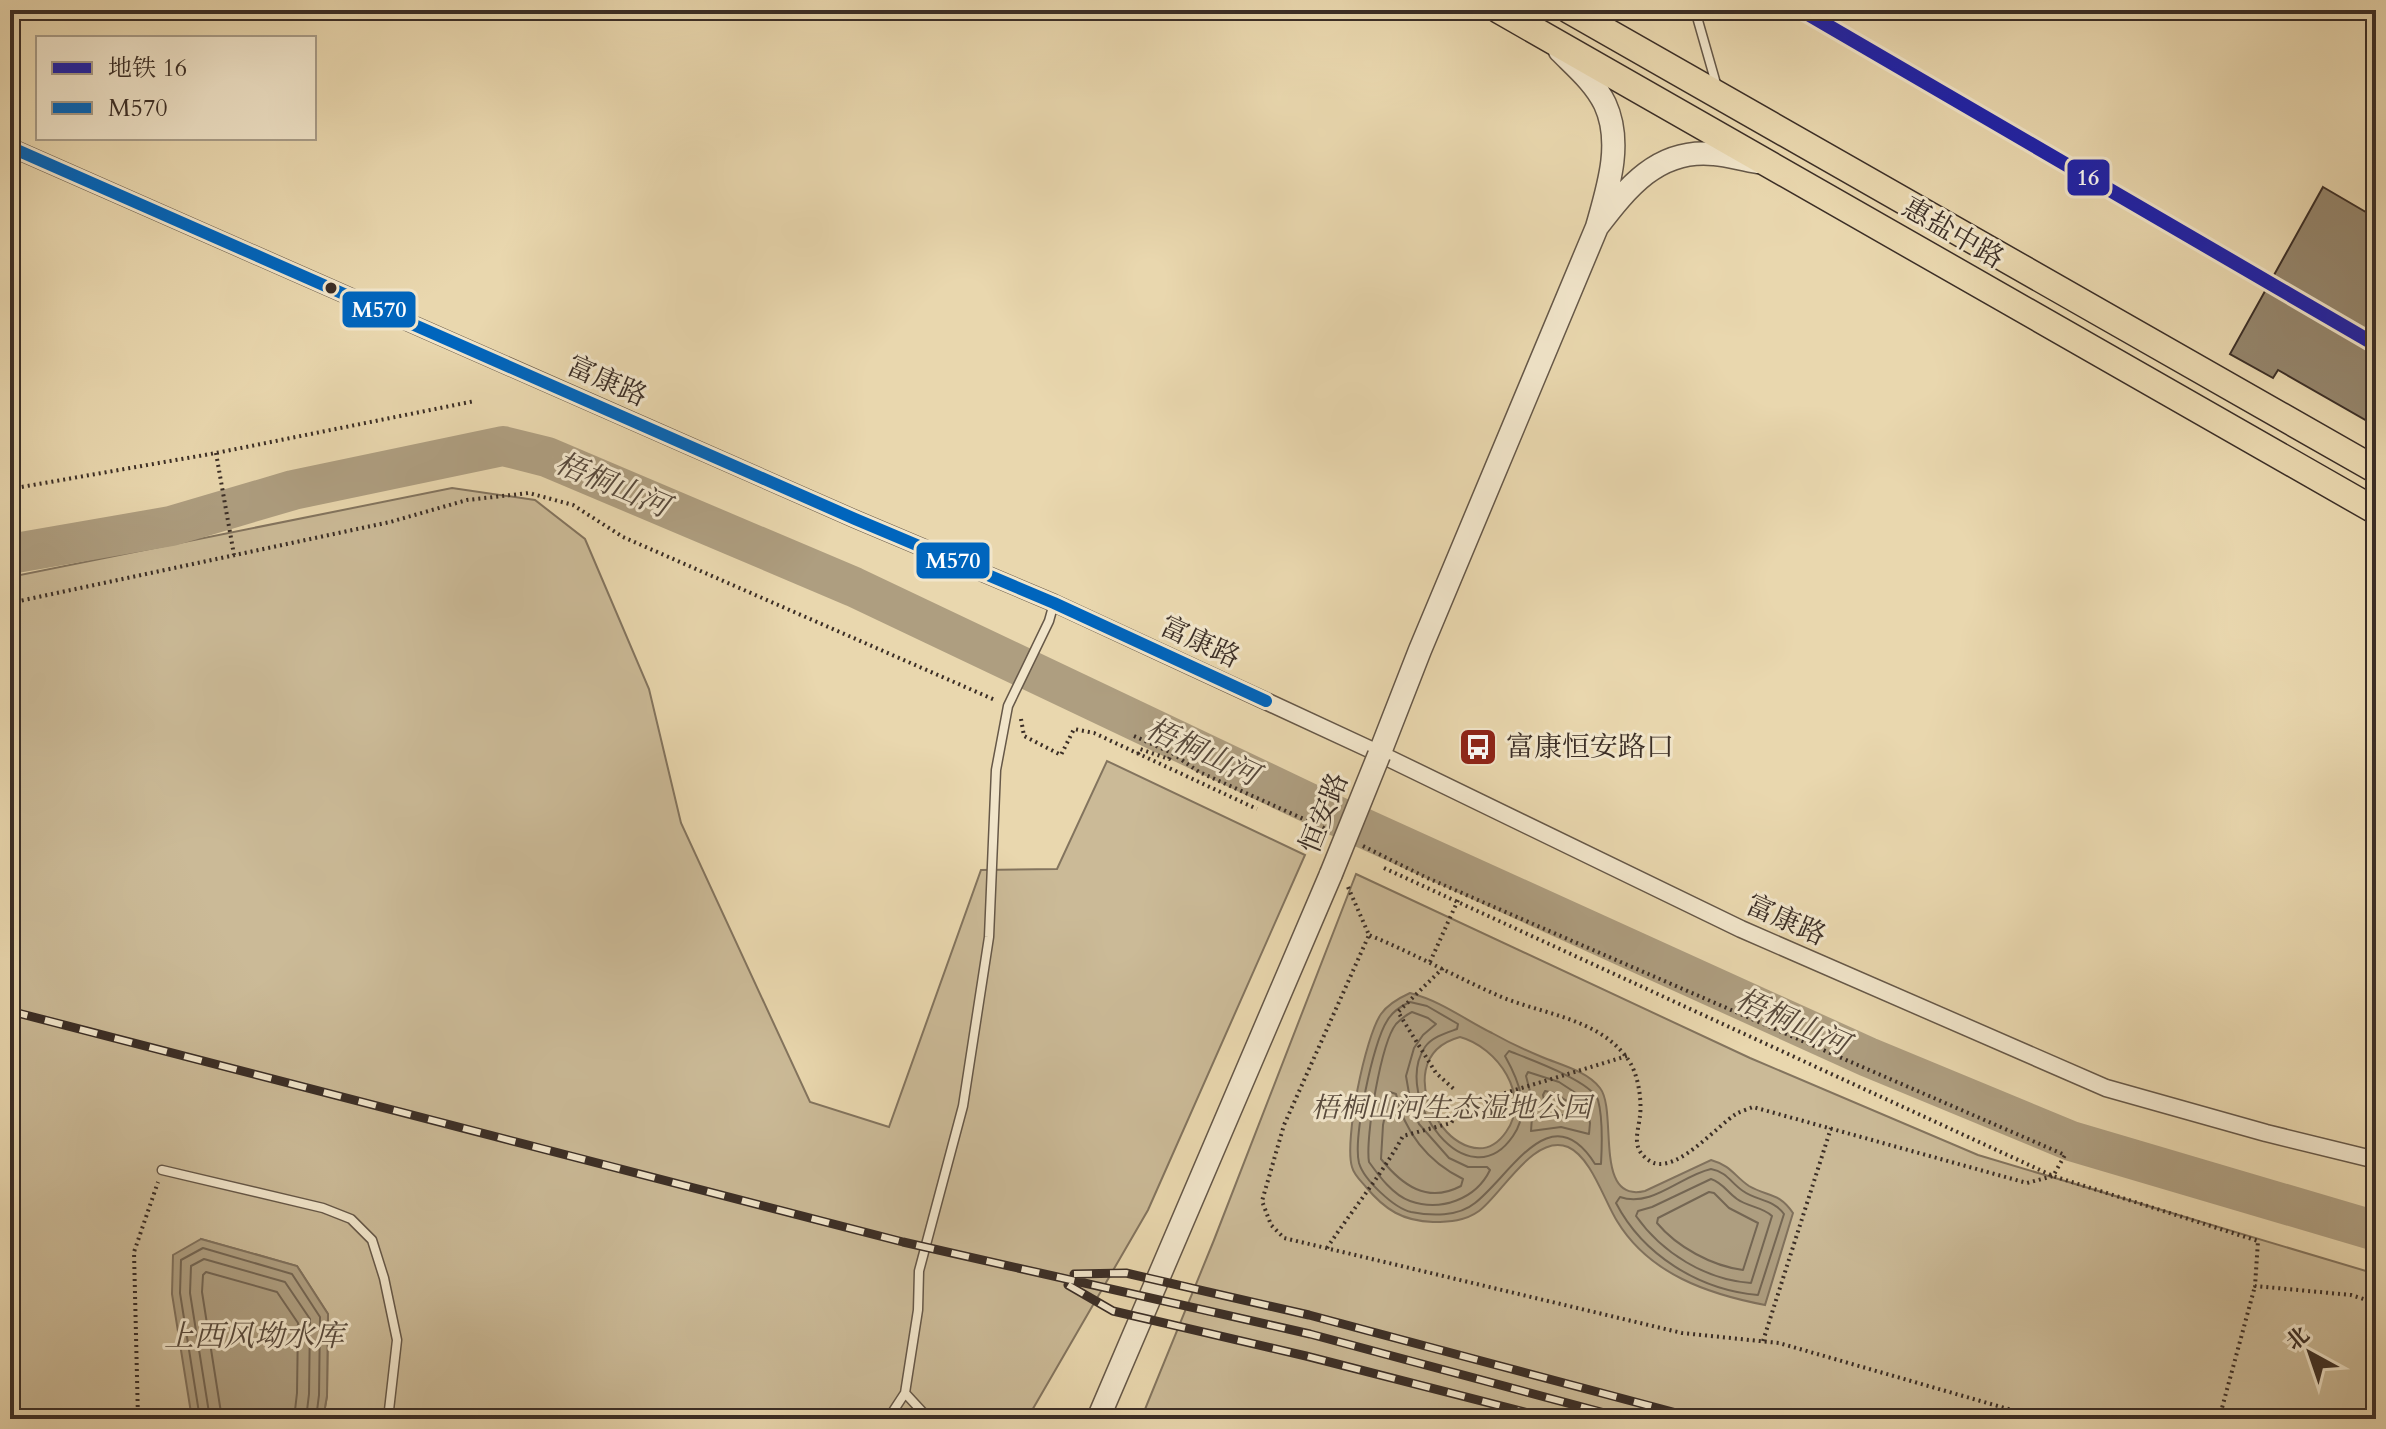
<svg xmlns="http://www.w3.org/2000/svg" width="2386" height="1429" font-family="Cardo,'Noto Serif SC',serif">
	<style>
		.green { fill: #cbba97; stroke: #83745e; stroke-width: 2 }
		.water { fill: #ae9e80; stroke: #80715c; stroke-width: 2; fill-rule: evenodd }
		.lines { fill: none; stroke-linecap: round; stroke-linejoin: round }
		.shore { stroke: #746653; stroke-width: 2 }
		.river { stroke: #ae9e80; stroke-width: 40 }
		.building { fill: #95866d; stroke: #3b2e26; stroke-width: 2 }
		.service-casing { stroke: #665848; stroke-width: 11 }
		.minor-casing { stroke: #665848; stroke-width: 19 }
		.tertiary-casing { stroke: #665848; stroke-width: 25 }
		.primary-casing { stroke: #3b2e26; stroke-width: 29 }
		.path { stroke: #3b2e26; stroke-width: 4; stroke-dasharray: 2 4; stroke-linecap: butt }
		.service { stroke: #f1e5ca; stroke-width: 8 }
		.minor { stroke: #f1e5ca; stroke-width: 16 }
		.tertiary { stroke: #f1e5ca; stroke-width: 22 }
		.primary { stroke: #e9d7ae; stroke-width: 26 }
		.rail-casing { stroke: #3b2e26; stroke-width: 9 }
		.rail { stroke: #f1e5ca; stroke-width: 6; stroke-dasharray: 18; stroke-linecap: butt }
		.tertiary-bridge-casing { stroke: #665848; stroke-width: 25; stroke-linecap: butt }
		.tertiary-bridge { stroke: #f1e5ca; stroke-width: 22 }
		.bus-1-casing { stroke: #f1e5ca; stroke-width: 18 }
		.bus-1 { stroke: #0065bd; stroke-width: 12 }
		.metro-1-casing { stroke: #f1e5ca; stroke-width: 20 }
		.metro-1 { stroke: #1e22aa; stroke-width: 14 }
		.bus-dot { fill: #3b2e26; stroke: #f1e5ca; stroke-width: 3 }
		.labels { text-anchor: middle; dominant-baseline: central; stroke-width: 6; stroke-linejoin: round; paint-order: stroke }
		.street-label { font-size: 28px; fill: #3b2e26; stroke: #f1e5ca }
		.poi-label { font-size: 28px; fill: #3b2e26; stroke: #f1e5ca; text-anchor: start }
		.park-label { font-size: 28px; font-style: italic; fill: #584a3d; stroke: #f1e5ca }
		.water-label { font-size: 30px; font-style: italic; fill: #584a3c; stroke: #f1e5ca }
		.line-badge { stroke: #f1e5ca; stroke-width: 3 }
		.badge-label { font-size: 22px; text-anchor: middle; font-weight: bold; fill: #fff }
	</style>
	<rect width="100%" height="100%" fill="#e9d7ae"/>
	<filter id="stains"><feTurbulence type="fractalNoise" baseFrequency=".0025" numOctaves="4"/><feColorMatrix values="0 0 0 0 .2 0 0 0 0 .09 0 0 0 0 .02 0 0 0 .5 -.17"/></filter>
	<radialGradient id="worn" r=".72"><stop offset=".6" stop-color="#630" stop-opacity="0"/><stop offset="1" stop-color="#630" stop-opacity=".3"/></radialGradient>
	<path class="green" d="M 452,488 L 535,500 L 585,539 L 649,689 L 681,823 L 810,1102 L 889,1127 L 981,870 L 1057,869 L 1107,761 L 1305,855 L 1148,1210 L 1027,1419 L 323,1419 L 327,1396 L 328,1314 L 297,1266 L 201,1239 L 188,1383 L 192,1419 L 10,1419 L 10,577 Z
		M 1356,874 L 1750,1058 L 1978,1155 L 2376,1274 L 2376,1419 L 1141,1419 L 1214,1240 Z"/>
	<path class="water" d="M 1410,993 C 1441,1001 1464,1019 1492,1033 C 1508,1042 1525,1050 1542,1057 C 1561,1065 1587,1071 1600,1088 C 1618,1111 1593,1204 1645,1191 L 1711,1160 C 1732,1166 1734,1176 1749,1186 C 1768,1197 1779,1192 1793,1213 L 1765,1305 C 1708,1294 1649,1274 1617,1221 C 1604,1200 1591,1157 1568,1147 C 1534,1133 1502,1194 1479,1211 C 1465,1221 1450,1222 1433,1222 C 1403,1221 1385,1210 1366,1187 C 1361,1181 1354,1175 1352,1167 C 1344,1141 1365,1037 1381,1014 C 1388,1004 1399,998 1410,993 ZM 1460,1037 C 1497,1047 1532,1096 1506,1132 C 1463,1194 1376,1060 1460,1037 Z
		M 201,1239 L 297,1266 L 328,1314 L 327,1396 L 323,1419 L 192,1419 L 172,1294 L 173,1255 Z"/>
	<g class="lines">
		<path class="shore" d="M 1410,1002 L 1427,1006 L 1458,1024 L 1457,1029 C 1446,1033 1432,1037 1425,1047 C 1391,1098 1468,1202 1513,1136 C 1531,1110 1519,1081 1505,1056 L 1509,1051 C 1529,1059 1591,1081 1598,1100 C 1603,1118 1602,1146 1601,1164 L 1595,1164 C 1551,1094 1511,1175 1475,1203 C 1458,1217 1431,1216 1411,1212 C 1394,1208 1364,1180 1359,1163 C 1353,1138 1373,1042 1387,1021 C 1392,1012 1401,1006 1410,1002 Z
			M 1412,1012 L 1428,1018 L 1436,1024 L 1423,1035 L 1414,1048 L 1406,1076 L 1411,1105 L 1419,1124 L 1449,1158 L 1468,1167 L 1487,1167 L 1490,1170 C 1476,1199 1441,1212 1410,1201 C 1393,1195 1379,1176 1369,1162 C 1365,1138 1381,1043 1396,1024 C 1401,1019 1406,1015 1412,1012 Z
			M 1528,1072 L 1559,1082 L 1585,1099 L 1590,1123 L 1589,1134 L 1561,1127 L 1531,1131 L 1533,1103 L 1526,1076 Z
			M 1545,1091 L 1554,1093 L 1575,1106 L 1576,1115 L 1547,1115 L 1543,1095 Z
			M 1390,1092 L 1396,1094 C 1404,1132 1428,1162 1463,1179 L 1461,1186 C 1427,1204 1402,1185 1381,1159 L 1383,1125 Z
			M 1711,1169 C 1727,1172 1731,1183 1743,1191 C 1757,1201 1773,1199 1784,1214 L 1758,1295 C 1699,1290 1643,1255 1616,1203 L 1620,1197 C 1652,1208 1680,1176 1711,1169 Z
			M 1711,1179 C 1723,1183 1727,1192 1737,1199 C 1748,1207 1763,1207 1772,1216 L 1751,1283 C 1706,1280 1662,1253 1636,1216 L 1638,1211 L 1652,1207 Z
			M 1709,1192 L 1714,1193 L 1729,1208 L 1758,1223 L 1743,1270 C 1712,1266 1677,1247 1657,1223 L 1658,1218 Z
			M 200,1419 L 180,1293 L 181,1260 L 203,1248 L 292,1274 L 320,1317 L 319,1395 L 316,1419
			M 210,1419 L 190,1293 L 191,1266 L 204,1259 L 285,1282 L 310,1319 L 309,1394 L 306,1419
			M 222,1419 L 202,1292 L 203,1275 L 206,1272 L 277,1292 L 298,1323 L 297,1393 L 294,1419"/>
		<path class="river" d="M 10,554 L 171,526 L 293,490 L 503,446 L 547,457 L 854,587 L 1330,813 L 1868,1057 L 2071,1141 L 2376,1231"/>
	</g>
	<path class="building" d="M 2323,187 L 2376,218 L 2376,426 L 2278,370 L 2273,378 L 2230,354 Z"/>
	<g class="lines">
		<defs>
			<path id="service" d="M 1695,10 L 1717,87
				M 162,1170 L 323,1208 L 351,1219 L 372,1240 L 384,1278 L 397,1340 L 388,1419
				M 905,1393 L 929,1419
				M 888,1419 L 905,1393 L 918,1310 L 919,1271 L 963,1106 L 989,937 L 996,770 L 1008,706 L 1049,621 L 1054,603"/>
			<path id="minor" d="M 10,147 L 855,519 L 1054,603 L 1380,754 L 1741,929 L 2106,1088 L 2266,1133 L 2376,1160"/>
			<path id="tertiary" d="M 1560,51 C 1576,67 1595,83 1605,104 C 1623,143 1608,188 1597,227 C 1627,188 1658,148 1714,154 C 1729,155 1743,160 1758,162
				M 1379,755 L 1420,650 L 1597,227
				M 1098,1419 L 1331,874"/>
			<path id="primary" d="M 1499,10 L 2376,511
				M 1569,10 L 2376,470"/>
		</defs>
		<use href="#service" class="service-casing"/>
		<use href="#minor" class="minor-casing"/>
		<use href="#tertiary" class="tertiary-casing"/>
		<use href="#primary" class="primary-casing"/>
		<path class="path" d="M 216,453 L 234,555
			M 10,489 L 216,453 L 475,401
			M 10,603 L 390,522 L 467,500 L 529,493 L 573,505 L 623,537 L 995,700
			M 1021,719 L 1024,736 L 1061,755 L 1074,729 L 1094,733 L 1257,809
			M 1134,736 L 1172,753 L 1199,772 L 1326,829
			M 1138,754 L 1140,749 L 1169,759 L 1171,754
			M 1363,846 L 1425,877 L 2065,1155 L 2053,1176 L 2027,1183 L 1753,1107 C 1748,1109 1741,1111 1736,1114 C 1717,1126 1679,1171 1654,1163 C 1648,1161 1640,1154 1638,1147 C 1635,1138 1639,1125 1640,1116 C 1642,1099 1638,1072 1627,1058 C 1597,1017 1539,1014 1497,995 C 1454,976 1413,953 1369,935
			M 1384,868 L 2053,1176 L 2258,1241 L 2255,1286 L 2351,1295 L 2376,1303
			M 1348,887 L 1369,935 L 1284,1125 L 1262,1201 L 1271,1225 L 1284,1238 L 1682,1333 L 1779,1343 L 2043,1419
			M 1430,962 L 1458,900
			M 1443,968 L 1398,1012 L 1436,1073 L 1455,1090
			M 1475,1099 L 1502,1094 L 1627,1056
			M 1327,1248 C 1352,1210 1381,1176 1403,1136 L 1451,1123 L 1462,1107
			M 1763,1341 L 1831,1128
			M 138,1419 L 134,1252 L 158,1182
			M 2219,1419 L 2255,1286"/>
		<use href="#service" class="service"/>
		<use href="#minor" class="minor"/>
		<use href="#tertiary" class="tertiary"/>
		<use href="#primary" class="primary"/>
		<defs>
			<path id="rail" d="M 10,1011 L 903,1242 L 1310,1334 L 1627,1419
				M 1074,1274 L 1126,1273 L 1309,1315 L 1699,1419
				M 1068,1285 L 1113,1311 L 1306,1356 L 1552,1419"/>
		</defs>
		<use href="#rail" class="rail-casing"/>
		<use href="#rail" class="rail"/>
		<defs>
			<path id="tertiary-bridge" d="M 1331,874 L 1379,755"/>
		</defs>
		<use href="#tertiary-bridge" class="tertiary-bridge-casing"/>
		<use href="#tertiary-bridge" class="tertiary-bridge"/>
		<defs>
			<path id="bus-1" d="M 10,147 L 855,519 L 1054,603 L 1266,701"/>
		</defs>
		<use href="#bus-1" class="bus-1-casing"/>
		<use href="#bus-1" class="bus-1"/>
		<defs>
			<path id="metro-1" d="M 1801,10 L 2376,345"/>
		</defs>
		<use href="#metro-1" class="metro-1-casing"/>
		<use href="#metro-1" class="metro-1"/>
	</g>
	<defs>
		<symbol id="bus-square" viewBox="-11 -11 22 22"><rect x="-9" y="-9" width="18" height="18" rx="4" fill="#8f2418" stroke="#f1e5ca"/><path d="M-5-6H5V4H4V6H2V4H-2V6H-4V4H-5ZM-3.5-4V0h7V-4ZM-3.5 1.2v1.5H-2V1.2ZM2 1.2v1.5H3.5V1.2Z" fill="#fff"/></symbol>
	</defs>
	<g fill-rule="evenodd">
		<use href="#bus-square" x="1456" y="725" width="44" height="44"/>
	</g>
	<circle class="bus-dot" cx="331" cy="288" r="7"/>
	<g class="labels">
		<g class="street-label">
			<text transform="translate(1953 233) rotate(30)">惠盐中路</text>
			<text transform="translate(607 381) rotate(24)">富康路</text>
			<text transform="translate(1200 642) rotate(25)">富康路</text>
			<text transform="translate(1324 813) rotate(-68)">恒安路</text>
			<text transform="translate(1786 920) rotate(24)">富康路</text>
		</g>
		<g class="poi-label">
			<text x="1506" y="747">富康恒安路口</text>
		</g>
		<g class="park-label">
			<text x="1451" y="1108">梧桐山河生态湿地公园</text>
		</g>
		<g class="water-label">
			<text transform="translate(612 485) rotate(23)">梧桐山河</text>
			<text transform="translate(1202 752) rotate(25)">梧桐山河</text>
			<text transform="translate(1792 1022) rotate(24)">梧桐山河</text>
			<text x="254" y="1336">上西风坳水库</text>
		</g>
	</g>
	<g class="line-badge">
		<rect x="2066" y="158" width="45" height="39" rx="8" fill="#1e22aa"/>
		<rect x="341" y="290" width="76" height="39" rx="8" fill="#0065bd"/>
		<rect x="915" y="541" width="76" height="39" rx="8" fill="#0065bd"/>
	</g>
	<g class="badge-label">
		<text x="2088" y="185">16</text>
		<text x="379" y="317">M570</text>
		<text x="953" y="568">M570</text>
	</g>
	<rect width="2386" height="1429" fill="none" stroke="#e9d7ae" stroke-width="40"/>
	<rect x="12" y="12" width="2362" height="1405" fill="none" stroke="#3b2e26" stroke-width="4"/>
	<rect x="20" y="20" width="2346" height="1389" fill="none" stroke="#3b2e26" stroke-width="2"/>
	<rect x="36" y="36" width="280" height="104" fill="#f1e5ca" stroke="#a89c88" stroke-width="2"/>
	<rect x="52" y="62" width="40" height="12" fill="#1e22aa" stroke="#a89c88" stroke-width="2"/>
	<text x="108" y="76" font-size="24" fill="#3b2e26">地铁 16</text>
	<rect x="52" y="102" width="40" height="12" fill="#0065bd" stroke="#a89c88" stroke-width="2"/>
	<text x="108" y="116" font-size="24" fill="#3b2e26">M570</text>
	<g transform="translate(2310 1353) rotate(320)" stroke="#f1e5ca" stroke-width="6" paint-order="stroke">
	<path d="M0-6L14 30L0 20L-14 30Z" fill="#3b2e26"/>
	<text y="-12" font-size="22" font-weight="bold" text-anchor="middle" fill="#3b2e26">北</text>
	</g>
	<rect width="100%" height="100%" filter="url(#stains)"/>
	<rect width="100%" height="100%" fill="url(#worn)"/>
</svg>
